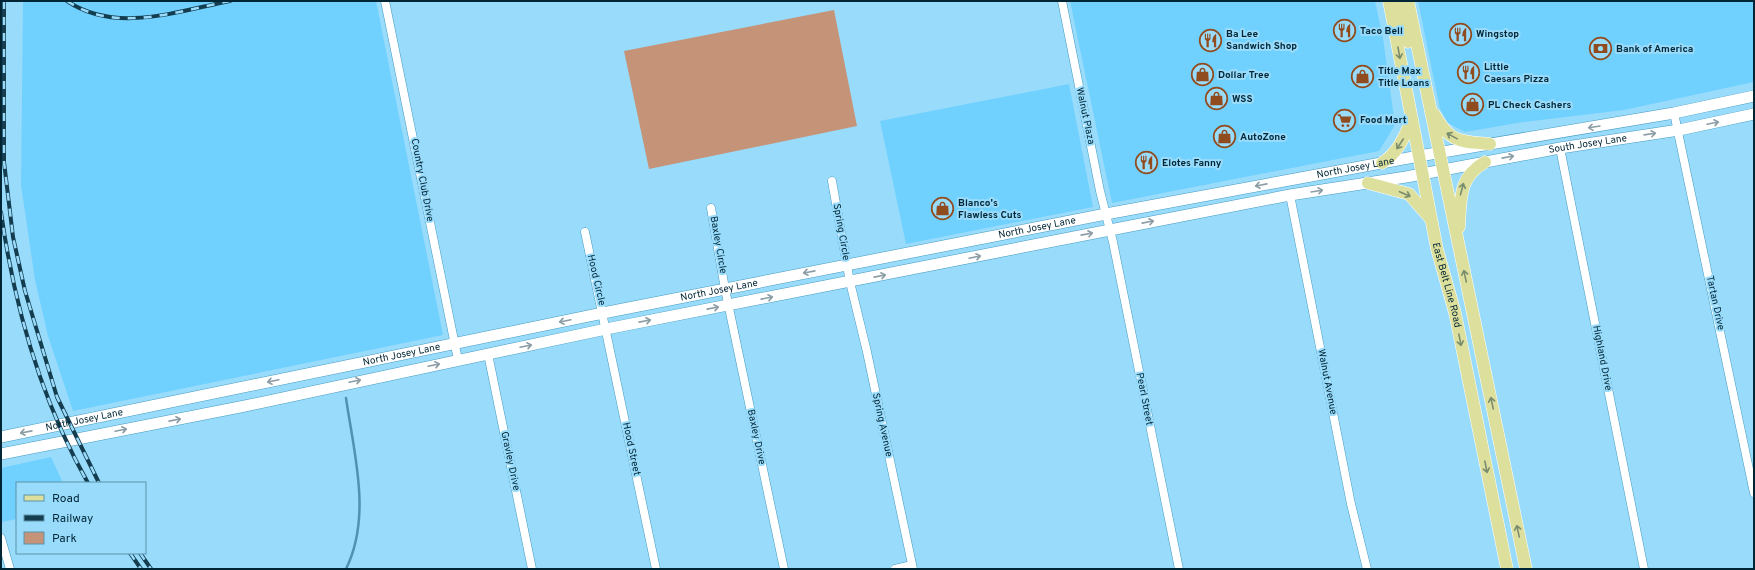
<svg xmlns="http://www.w3.org/2000/svg" width="1755" height="570" font-family="Overpass,sans-serif">
	<style>
		.built { fill: #71d1fe }
		.green { fill: #c59378 }
		.lines { fill: none; stroke-linecap: round; stroke-linejoin: round }
		.stream { stroke: #4f92b2; stroke-width: 2.5 }
		.minor-casing { stroke: #459bc2; stroke-width: 9 }
		.secondary-casing { stroke: #459bc2; stroke-width: 12 }
		.primary-casing { stroke: #fff; stroke-width: 13 }
		.minor { stroke: #fff; stroke-width: 8 }
		.secondary { stroke: #fff; stroke-width: 11 }
		.primary { stroke: #dddf9c; stroke-width: 12 }
		.rail-casing { stroke: #143d4f; stroke-width: 4 }
		.rail { stroke: #99dbfb; stroke-width: 2.5; stroke-dasharray: 8; stroke-linecap: butt }
		.oneway { stroke: #7a8c6e }
		.oneway2 { stroke: #8c9da5 }
		.labels { text-anchor: middle; dominant-baseline: central; stroke-width: 4; stroke-linejoin: round; paint-order: stroke }
		.poi-label { font-size: 10px; font-weight: bold; fill: #002636; stroke: #99dbfb; text-anchor: start }
		.street-label { font-size: 10px; fill: #002636; stroke: #99dbfb }
	</style>
	<rect width="100%" height="100%" fill="#99dbfb"/>
	<path class="built" d="M 23,1 L 376,1 L 443,335 L 73,411 L 48,336 L 35,280 L 21,185 Z
		M 1070,1 L 1375,1 L 1383,38 L 1395,125 L 1379,151 L 1112,203 Z
		M 1418,1 L 1754,1 L 1754,82 L 1624,110 L 1523,122 L 1465,132 L 1448,123 L 1440,109 Z
		M 1069,84 L 1093,207 L 906,244 L 880,121 Z
		M 51,457 L 63,483 L 17,483 L 17,519 L 1,522 L 1,468 Z"/>
	<path class="green" d="M 834,10 L 857,126 L 649,169 L 624,51 Z"/>
	<g class="lines">
		<path class="stream" d="M 346,398 C 354,454 372,516 346,569"/>
		<defs>
			<path id="minor" d="M 385,1 L 458,360
				M 1062,1 L 1100,191 L 1113,242 L 1179,569
				M 1674,113 L 1754,493
				M 1560,148 L 1644,569
				M 832,181 L 850,282 L 867,352 L 913,569
				M 1290,195 L 1351,504 L 1367,569
				M 711,208 L 725,289 L 784,569
				M 585,232 L 656,569
				M 488,354 L 532,569
				M 1,538 L 10,569
				M 895,569 L 912,565"/>
			<g id="secondary">
				<path id="s1" d="M 1,437 L 603,313 L 1106,214 L 1419,156 L 1674,113 L 1754,96"/>
				<path id="s2" d="M 1,454 L 240,407 L 606,329 L 1110,230 L 1290,195 L 1406,177 L 1560,148 L 1679,130 L 1754,114"/>
			</g>
			<g id="primary">
				<path id="s3" d="M 1389,1 L 1437,249 L 1455,313 L 1507,569"/>
				<path d="M 1399,1 L 1408,42"/>
				<path d="M 1408,1 L 1526,569"/>
				<path d="M 1434,114 C 1450,143 1459,141 1490,144"/>
				<path d="M 1382,163 C 1398,153 1404,137 1412,120"/>
				<path d="M 1368,183 L 1409,194 L 1430,218"/>
				<path d="M 1459,227 C 1461,198 1458,178 1485,162"/>
			</g>
		</defs>
		<use href="#minor" class="minor-casing"/>
		<use href="#secondary" class="secondary-casing"/>
		<use href="#primary" class="primary-casing"/>
		<use href="#minor" class="minor"/>
		<use href="#secondary" class="secondary"/>
		<use href="#primary" class="primary"/>
		<defs>
			<path id="rail" d="M 4,1 L 4,162 L 13,237 L 25,291 L 57,397 L 99,483
				M 67,1 C 116,34 178,11 230,1
				M 1,212 C 14,305 41,400 88,483
				M 130,553 L 141,569
				M 140,553 L 151,569"/>
		</defs>
		<use href="#rail" class="rail-casing"/>
		<use href="#rail" class="rail"/>
	</g>
	<defs><path id="oneway-shaft" d="M-6 0H5M1.5-3L5.5 0L1.5 3" fill="none" stroke-width="1.6" stroke-linecap="round" stroke-linejoin="round"/></defs>
	<g class="oneway">
		<use href="#oneway-shaft" transform="translate(1399 53) rotate(80)"/>
		<use href="#oneway-shaft" transform="translate(1452 136) rotate(-151)"/>
		<use href="#oneway-shaft" transform="translate(1400 144) rotate(123)"/>
		<use href="#oneway-shaft" transform="translate(1462 189) rotate(-75)"/>
		<use href="#oneway-shaft" transform="translate(1405 194) rotate(23)"/>
		<use href="#oneway-shaft" transform="translate(1465 276) rotate(-102)"/>
		<use href="#oneway-shaft" transform="translate(1460 340) rotate(79)"/>
		<use href="#oneway-shaft" transform="translate(1492 403) rotate(-102)"/>
		<use href="#oneway-shaft" transform="translate(1486 467) rotate(79)"/>
		<use href="#oneway-shaft" transform="translate(1518 531) rotate(-102)"/>
	</g>
	<g class="oneway2">
		<use href="#oneway-shaft" transform="translate(1713 123) rotate(-12)"/>
		<use href="#oneway-shaft" transform="translate(1594 127) rotate(171)"/>
		<use href="#oneway-shaft" transform="translate(1650 134) rotate(-8)"/>
		<use href="#oneway-shaft" transform="translate(1508 157) rotate(-11)"/>
		<use href="#oneway-shaft" transform="translate(1261 185) rotate(169)"/>
		<use href="#oneway-shaft" transform="translate(1317 191) rotate(-9)"/>
		<use href="#oneway-shaft" transform="translate(1148 222) rotate(-11)"/>
		<use href="#oneway-shaft" transform="translate(1087 234) rotate(-11)"/>
		<use href="#oneway-shaft" transform="translate(975 257) rotate(-12)"/>
		<use href="#oneway-shaft" transform="translate(809 272) rotate(169)"/>
		<use href="#oneway-shaft" transform="translate(880 276) rotate(-11)"/>
		<use href="#oneway-shaft" transform="translate(767 298) rotate(-11)"/>
		<use href="#oneway-shaft" transform="translate(713 308) rotate(-11)"/>
		<use href="#oneway-shaft" transform="translate(565 321) rotate(168)"/>
		<use href="#oneway-shaft" transform="translate(645 321) rotate(-11)"/>
		<use href="#oneway-shaft" transform="translate(526 346) rotate(-12)"/>
		<use href="#oneway-shaft" transform="translate(434 365) rotate(-12)"/>
		<use href="#oneway-shaft" transform="translate(273 381) rotate(168)"/>
		<use href="#oneway-shaft" transform="translate(355 381) rotate(-12)"/>
		<use href="#oneway-shaft" transform="translate(175 420) rotate(-11)"/>
		<use href="#oneway-shaft" transform="translate(121 430) rotate(-12)"/>
		<use href="#oneway-shaft" transform="translate(26 432) rotate(169)"/>
	</g>
	<defs>
		<symbol id="restaurant-ring" viewBox="-11 -11 22 22"><circle r="9.5" fill="#99dbfb" stroke="#904c1f" stroke-width="1.5"/><path d="M-5-6h1v4h1v-4h1v4h1v-4h1v5L-1.5 .5V6h-2V.5L-5-1ZM5-6V6H3V1.5H1.5Q1.5-4 5-6Z" fill="#904c1f"/></symbol>
		<symbol id="bank-ring" viewBox="-11 -11 22 22"><circle r="9.5" fill="#99dbfb" stroke="#904c1f" stroke-width="1.5"/><path d="M-6-4H6V4H-6ZM0-2.3a2.3 2.3 0 1 0 0 4.6a2.3 2.3 0 1 0 0-4.6Z" fill="#904c1f"/></symbol>
		<symbol id="shop-ring" viewBox="-11 -11 22 22"><circle r="9.5" fill="#99dbfb" stroke="#904c1f" stroke-width="1.5"/><path d="M-5-2.5h2.3a2.7 3.5 0 0 1 5.4 0H5L5.5 6h-11ZM-1.5-2.5h3a1.5 2.3 0 0 0-3 0Z" fill="#904c1f"/></symbol>
		<symbol id="supermarket-ring" viewBox="-11 -11 22 22"><circle r="9.5" fill="#99dbfb" stroke="#904c1f" stroke-width="1.5"/><path d="M-6-5.5h2.5l.6 2H6L4.5 2H-2.5L-4.4-4H-6ZM-1.5 3.2a1.3 1.3 0 1 0 .1 0ZM3 3.2a1.3 1.3 0 1 0 .1 0Z" fill="#904c1f"/></symbol>
	</defs>
	<g fill-rule="evenodd">
		<use href="#restaurant-ring" x="1332" y="18" width="25" height="25"/>
		<use href="#restaurant-ring" x="1448" y="22" width="25" height="25"/>
		<use href="#restaurant-ring" x="1198" y="28" width="25" height="25"/>
		<use href="#bank-ring" x="1588" y="36" width="25" height="25"/>
		<use href="#restaurant-ring" x="1456" y="60" width="25" height="25"/>
		<use href="#shop-ring" x="1190" y="62" width="25" height="25"/>
		<use href="#shop-ring" x="1350" y="64" width="25" height="25"/>
		<use href="#shop-ring" x="1204" y="86" width="25" height="25"/>
		<use href="#shop-ring" x="1460" y="92" width="25" height="25"/>
		<use href="#supermarket-ring" x="1332" y="108" width="25" height="25"/>
		<use href="#shop-ring" x="1212" y="124" width="25" height="25"/>
		<use href="#restaurant-ring" x="1134" y="150" width="25" height="25"/>
		<use href="#shop-ring" x="930" y="196" width="25" height="25"/>
	</g>
	<g class="labels">
		<g class="poi-label">
			<text x="1360" y="31">Taco Bell</text>
			<text x="1226" y="34">Ba Lee<tspan x="1226" dy="12">Sandwich Shop</tspan></text>
			<text x="1476" y="34">Wingstop</text>
			<text x="1616" y="49">Bank of America</text>
			<text x="1484" y="67">Little<tspan x="1484" dy="12">Caesars Pizza</tspan></text>
			<text x="1378" y="71">Title Max<tspan x="1378" dy="12">Title Loans</tspan></text>
			<text x="1218" y="75">Dollar Tree</text>
			<text x="1232" y="99">WSS</text>
			<text x="1488" y="105">PL Check Cashers</text>
			<text x="1360" y="120">Food Mart</text>
			<text x="1240" y="137">AutoZone</text>
			<text x="1162" y="163">Elotes Fanny</text>
			<text x="958" y="203">Blanco's<tspan x="958" dy="12">Flawless Cuts</tspan></text>
		</g>
		<g class="street-label">
			<text transform="translate(1085 116) rotate(78)">Walnut Plaza</text>
			<text stroke="none"><textPath href="#s2" startOffset="1617">South Josey Lane</textPath></text>
			<text stroke="none"><textPath href="#s1" startOffset="1381">North Josey Lane</textPath></text>
			<text transform="translate(422 180) rotate(79)">Country Club Drive</text>
			<text stroke="none"><textPath href="#s1" startOffset="1057">North Josey Lane</textPath></text>
			<text transform="translate(841 232) rotate(80)">Spring Circle</text>
			<text transform="translate(718 245) rotate(80)">Baxley Circle</text>
			<text transform="translate(596 280) rotate(77)">Hood Circle</text>
			<text stroke="none"><textPath href="#s3" startOffset="290">East Belt Line Road</textPath></text>
			<text stroke="none"><textPath href="#s1" startOffset="733">North Josey Lane</textPath></text>
			<text transform="translate(1715 303) rotate(78)">Tartan Drive</text>
			<text stroke="none"><textPath href="#s1" startOffset="409">North Josey Lane</textPath></text>
			<text transform="translate(1602 358) rotate(79)">Highland Drive</text>
			<text transform="translate(1327 382) rotate(79)">Walnut Avenue</text>
			<text transform="translate(1144 399) rotate(79)">Pearl Street</text>
			<text stroke="none"><textPath href="#s1" startOffset="85">North Josey Lane</textPath></text>
			<text transform="translate(882 425) rotate(78)">Spring Avenue</text>
			<text transform="translate(756 437) rotate(78)">Baxley Drive</text>
			<text transform="translate(631 449) rotate(78)">Hood Street</text>
			<text transform="translate(510 461) rotate(78)">Gravley Drive</text>
		</g>
	</g>
	<rect width="1755" height="570" fill="none" stroke="#002636" stroke-width="4"/>
	<rect x="16" y="482" width="130" height="72" fill="#99dbfb" stroke="#5c93ac"/>
	<rect x="24" y="495" width="20" height="6" fill="#dddf9c" stroke="#5c93ac"/>
	<text x="52" y="502" font-size="12" fill="#002636">Road</text>
	<rect x="24" y="515" width="20" height="6" fill="#143d4f" stroke="#5c93ac"/>
	<text x="52" y="522" font-size="12" fill="#002636">Railway</text>
	<rect x="24" y="532" width="20" height="12" fill="#c59378" stroke="#5c93ac"/>
	<text x="52" y="542" font-size="12" fill="#002636">Park</text>
</svg>
